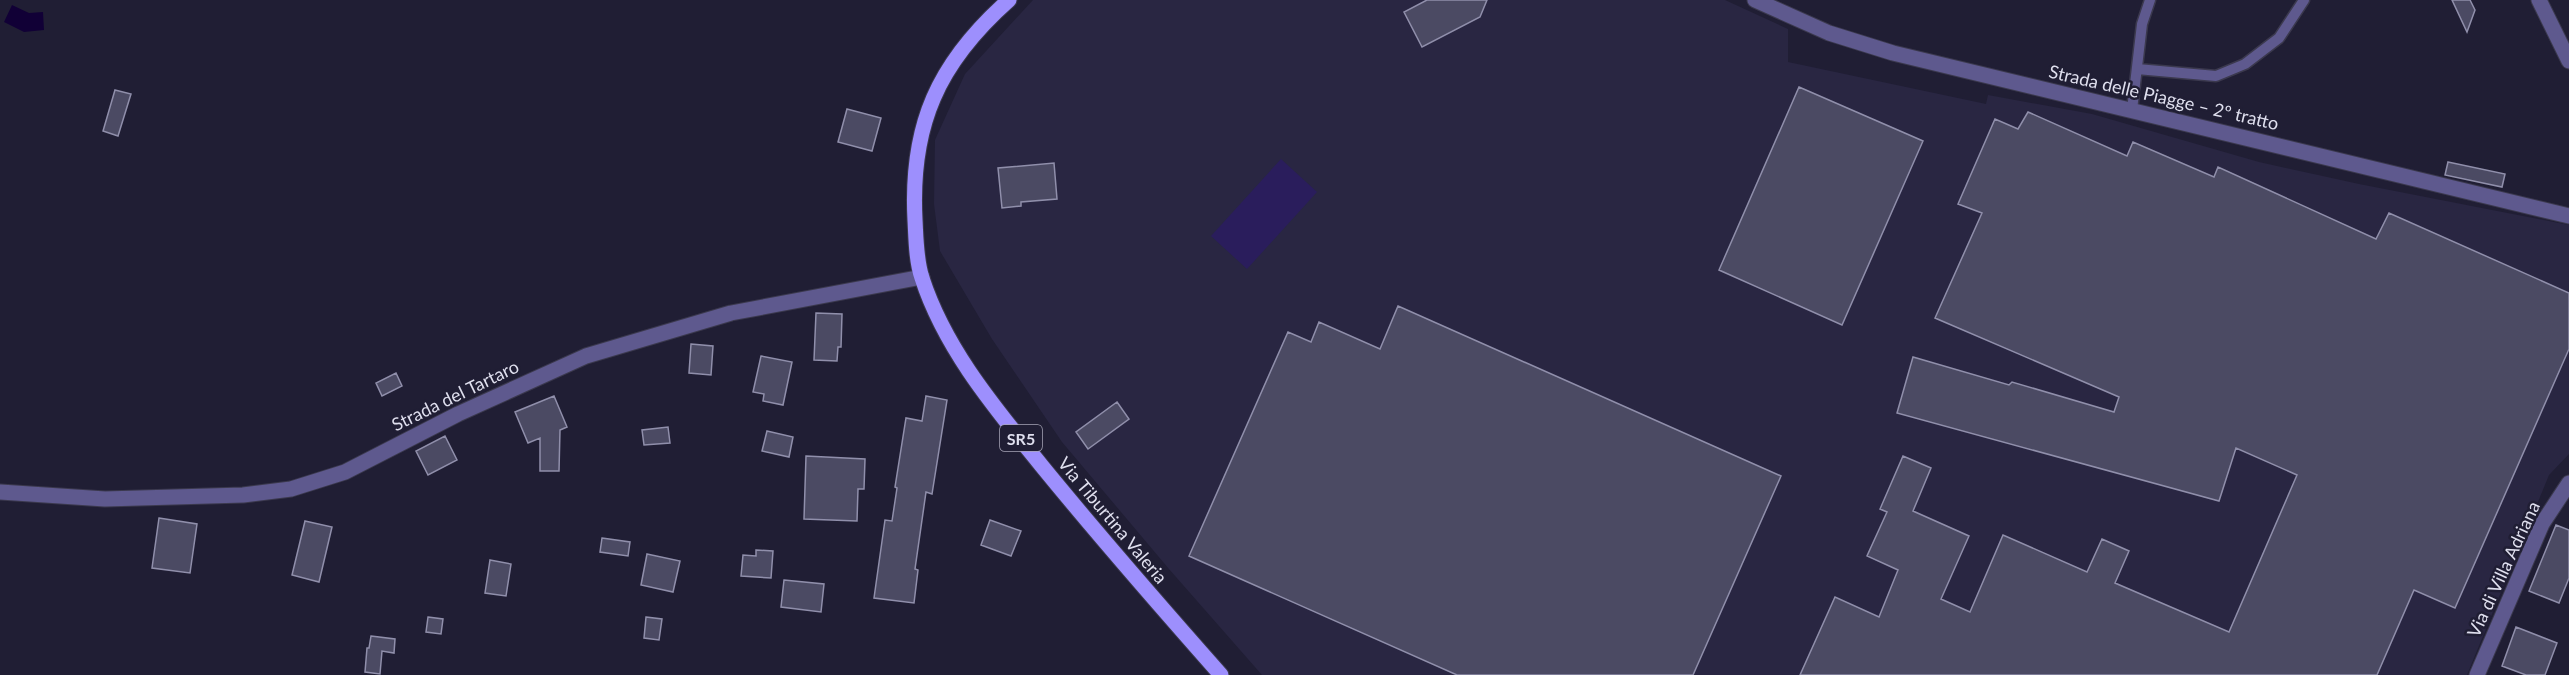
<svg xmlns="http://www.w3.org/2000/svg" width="2569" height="675" font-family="Lato,sans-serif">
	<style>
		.built { fill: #292642 }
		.green { fill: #2a1d5c }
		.water { fill: #110036 }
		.building { fill: #4b4a63; stroke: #908fab; stroke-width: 1.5 }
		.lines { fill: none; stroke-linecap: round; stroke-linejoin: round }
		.lane-casing { stroke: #3b394e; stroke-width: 13 }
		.street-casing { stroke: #3b394e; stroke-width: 17 }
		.primary-casing { stroke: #3b394e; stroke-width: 17 }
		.lane { stroke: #5e598e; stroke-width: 10 }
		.street { stroke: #5e598e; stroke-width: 15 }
		.primary { stroke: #9d8ffd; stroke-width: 15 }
		.labels { text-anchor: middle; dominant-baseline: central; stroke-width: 5; stroke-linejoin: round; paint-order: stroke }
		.shield { fill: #201e34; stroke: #a6a5b6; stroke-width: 1.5 }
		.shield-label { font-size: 16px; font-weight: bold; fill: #dfdfee }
		.street-label { font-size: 18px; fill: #dfdfee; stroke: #201e34 }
	</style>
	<rect width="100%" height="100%" fill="#201e34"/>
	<path class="built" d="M 1033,0 L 1725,0 L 1788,29 L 1788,62 L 1986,104 L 1988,95 L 2092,114 L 2259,162 L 2359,184 L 2569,225 L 2569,454 L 2549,475 L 2467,675 L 1262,675 L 1169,569 L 1062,442 L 992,339 L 940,251 L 934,204 L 935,140 L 965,74 Z"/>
	<path class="green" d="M 1281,159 L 1317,192 L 1247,269 L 1211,236 Z"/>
	<path class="water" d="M 12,5 L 29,13 L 43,12 L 44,30 L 24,32 L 4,22 Z"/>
	<path class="building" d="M 1427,0 L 1487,0 L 1480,17 L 1422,47 L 1404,12 Z
		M 2452,0 L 2470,0 L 2475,10 L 2467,32 Z
		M 1799,87 L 1923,141 L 1842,325 L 1719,270 Z
		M 115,90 L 131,94 L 118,136 L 103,131 Z
		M 847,109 L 881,118 L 872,151 L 838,142 Z
		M 2028,112 L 2127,156 L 2133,142 L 2214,177 L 2218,167 L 2376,239 L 2389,213 L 2569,293 L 2569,349 L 2455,608 L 2414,590 L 2377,675 L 1800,675 L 1835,597 L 1879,617 L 1898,570 L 1867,556 L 1887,512 L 1880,509 L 1903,456 L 1931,468 L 1913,511 L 1969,536 L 1941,599 L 1970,612 L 2003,535 L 2087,572 L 2102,539 L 2129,551 L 2115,583 L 2229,632 L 2297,475 L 2236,448 L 2219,501 L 1897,413 L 1913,357 L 2009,385 L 2012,382 L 2114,412 L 2119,397 L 1935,318 L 1982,213 L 1958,204 L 1995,119 L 2018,129 Z
		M 2448,162 L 2505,174 L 2502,187 L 2445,175 Z
		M 1054,163 L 1057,199 L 1021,202 L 1021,206 L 1002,208 L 998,168 Z
		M 1398,306 L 1781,476 L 1693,675 L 1457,675 L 1189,556 L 1288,332 L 1311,342 L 1319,322 L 1380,349 Z
		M 816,313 L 842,314 L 841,347 L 838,347 L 837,361 L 814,360 Z
		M 691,344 L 713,346 L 711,375 L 689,373 Z
		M 761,356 L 792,362 L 783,405 L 763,401 L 764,394 L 753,392 Z
		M 396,373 L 402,386 L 382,396 L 376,383 Z
		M 554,396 L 567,427 L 560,430 L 559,471 L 540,471 L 540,438 L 528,443 L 515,412 Z
		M 926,396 L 947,400 L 932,494 L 926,492 L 915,569 L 918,570 L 914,603 L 874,598 L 885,520 L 892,521 L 897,488 L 895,487 L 906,418 L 922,421 Z
		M 1117,402 L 1129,419 L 1088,449 L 1076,432 Z
		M 668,427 L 670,443 L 644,445 L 642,430 Z
		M 767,431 L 793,437 L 789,457 L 762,451 Z
		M 445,436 L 457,460 L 428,475 L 416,451 Z
		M 806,456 L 865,459 L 864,489 L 858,489 L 857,521 L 804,519 Z
		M 159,518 L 197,524 L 190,573 L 152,568 Z
		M 990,520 L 1021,531 L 1011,556 L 981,545 Z
		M 305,521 L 332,527 L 319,582 L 292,575 Z
		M 2556,525 L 2569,530 L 2569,578 L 2559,603 L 2529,591 Z
		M 602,538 L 630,542 L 628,556 L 600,552 Z
		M 756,550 L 773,551 L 771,578 L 741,576 L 743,555 L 756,556 Z
		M 647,554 L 680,561 L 673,592 L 641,585 Z
		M 490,560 L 511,564 L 506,596 L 485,593 Z
		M 784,580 L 824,584 L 821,612 L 781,607 Z
		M 428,617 L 443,619 L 441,634 L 426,632 Z
		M 646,617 L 662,619 L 659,640 L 644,638 Z
		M 2516,627 L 2557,643 L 2545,675 L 2526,675 L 2502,666 Z
		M 371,636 L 395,639 L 394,653 L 382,651 L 380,674 L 365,672 L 367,648 L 369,648 Z"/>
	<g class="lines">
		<defs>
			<path id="lane" d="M 2137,69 L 2216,76 L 2245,64 L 2279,38 L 2304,0
				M 2132,110 L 2142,24 L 2150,0"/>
			<path id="street" d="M 1755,0 L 1829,33 L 1893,53 L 2569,216
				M 2539,0 L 2569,61
				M 0,492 L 105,499 L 243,495 L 291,489 L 345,472 L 458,414 L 586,356 L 731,313 L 922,277
				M 2477,675 L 2542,524 L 2569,483"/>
			<path id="primary" d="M 1009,0 C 938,63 910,125 915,220 C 916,238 916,260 922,278 C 945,349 995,408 1041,465 C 1099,536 1160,606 1221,675"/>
		</defs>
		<use href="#lane" class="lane-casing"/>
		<use href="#street" class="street-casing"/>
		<use href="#primary" class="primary-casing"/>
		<use href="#lane" class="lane"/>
		<use href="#street" class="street"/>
		<use href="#primary" class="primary"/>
	</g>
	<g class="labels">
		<rect class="shield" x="1000" y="425" width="42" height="26" rx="4.5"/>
		<g class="shield-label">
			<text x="1021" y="438">SR5</text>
		</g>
		<g class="street-label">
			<text transform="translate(2164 97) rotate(13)">Strada delle Piagge – 2º tratto</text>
			<text transform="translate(455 395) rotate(-26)">Strada del Tartaro</text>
			<text transform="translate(1113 520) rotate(50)">Via Tiburtina Valeria</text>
			<text transform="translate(2503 569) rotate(-65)">Via di Villa Adriana</text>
		</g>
	</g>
</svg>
